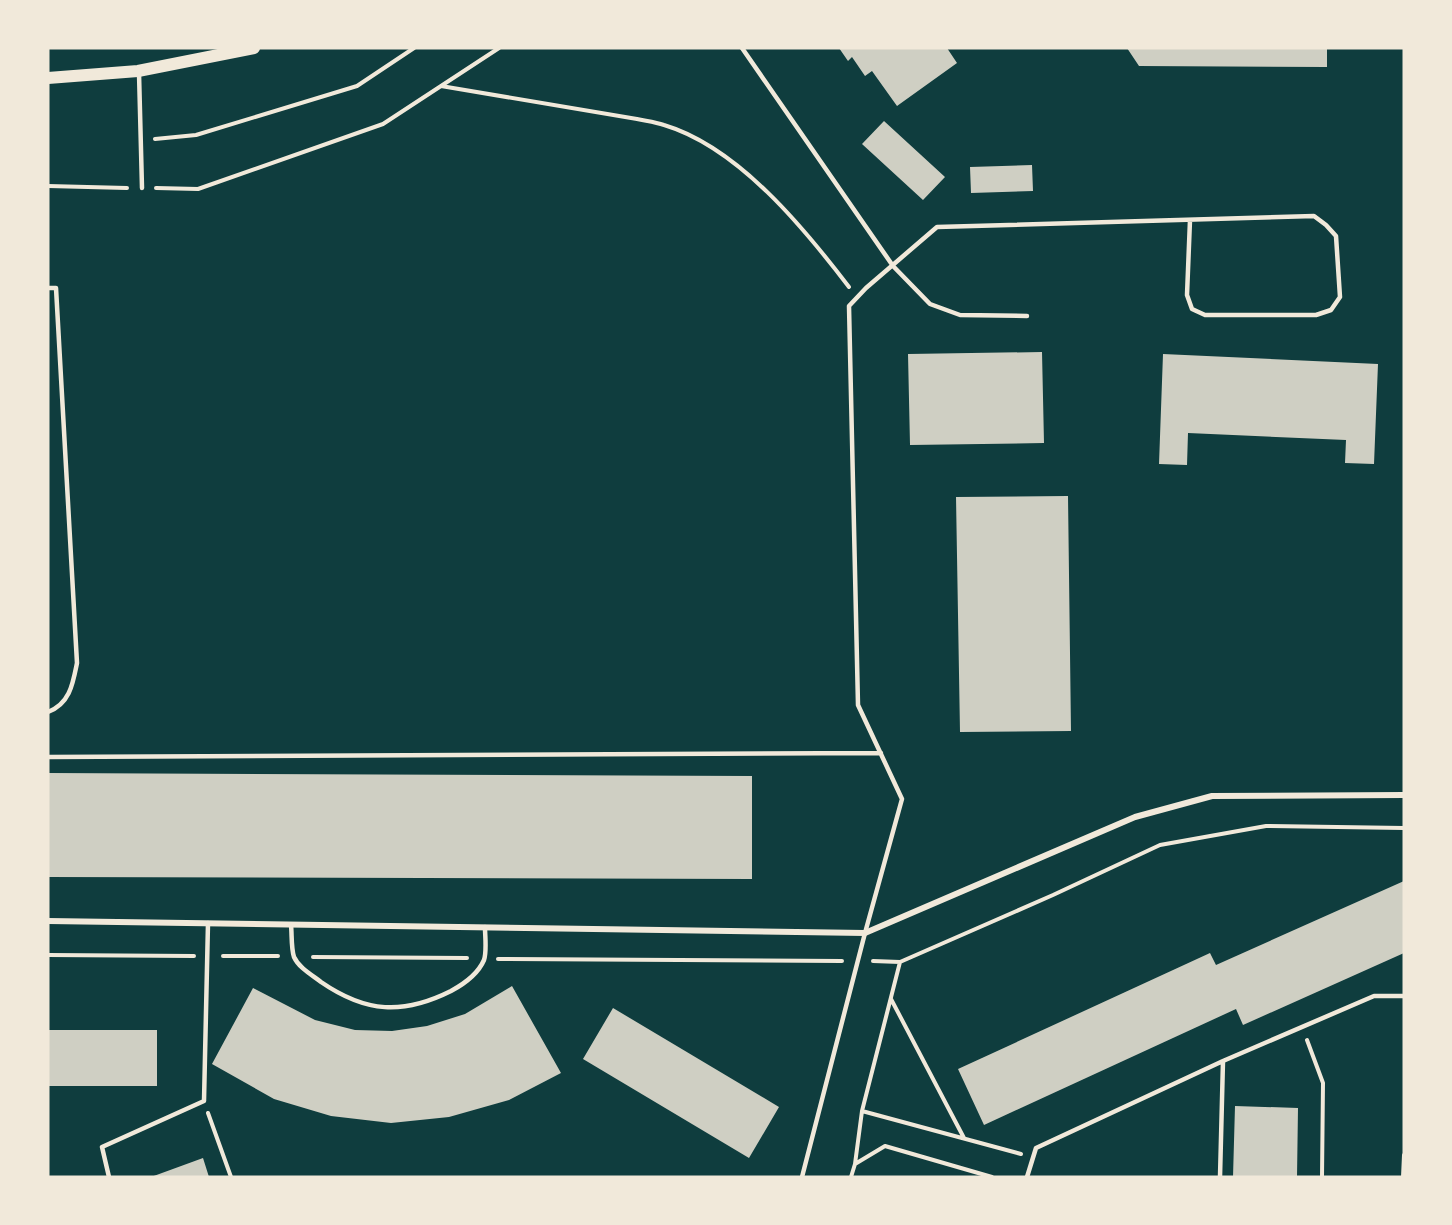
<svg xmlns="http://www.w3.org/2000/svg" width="1452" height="1225" font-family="Roboto,sans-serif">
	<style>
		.building { fill: #cfcfc3 }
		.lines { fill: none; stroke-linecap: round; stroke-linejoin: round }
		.path { stroke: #f1e9da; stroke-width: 4 }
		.service { stroke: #f1e9da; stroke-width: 4.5 }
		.minor { stroke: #f1e9da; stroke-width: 6 }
		.secondary { stroke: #f1e9da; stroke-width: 12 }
	</style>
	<rect width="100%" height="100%" fill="#0f3d3e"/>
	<path class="building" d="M 839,48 L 947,48 L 957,63 L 897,106 L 872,71 L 865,76 L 852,57 L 848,61 Z
		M 1127,48 L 1327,48 L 1327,67 L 1139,66 Z
		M 884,121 L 945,177 L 923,200 L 862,144 Z
		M 1032,165 L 1033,191 L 971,193 L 970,167 Z
		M 1042,352 L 1044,443 L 910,445 L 908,354 Z
		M 1163,354 L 1378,364 L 1374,464 L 1345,463 L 1346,440 L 1188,433 L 1187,465 L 1159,464 Z
		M 1068,496 L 1071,731 L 960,732 L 956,497 Z
		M 48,773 L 752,776 L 752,879 L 48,877 Z
		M 1404,881 L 1404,953 L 1243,1025 L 1236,1009 L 984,1125 L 958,1069 L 1210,953 L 1216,965 Z
		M 512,986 L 561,1073 L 509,1100 L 449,1117 L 391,1123 L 331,1116 L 274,1099 L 212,1064 L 253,988 L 315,1020 L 355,1030 L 392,1031 L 427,1026 L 465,1014 Z
		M 613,1008 L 779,1107 L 749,1158 L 583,1059 Z
		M 48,1030 L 157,1030 L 157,1086 L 48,1086 Z
		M 1235,1106 L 1298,1108 L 1297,1177 L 1233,1177 Z
		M 203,1158 L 209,1177 L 151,1177 Z"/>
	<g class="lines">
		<path class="path" d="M 441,86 L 637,119 C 646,121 655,122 664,125 C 738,147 804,228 849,287
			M 155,139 L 196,135 L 357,86 L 414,48
			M 48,186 L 127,188
			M 156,188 L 198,189 L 383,124 L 499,48
			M 48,955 L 194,956
			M 223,956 L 278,956
			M 313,957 L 467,958
			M 498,959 L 842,961
			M 873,961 L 900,962 L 1053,895 L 1160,845 L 1266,826 L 1404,828
			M 891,999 L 964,1138
			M 1307,1040 L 1323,1083 L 1322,1177
			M 862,1111 L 1021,1154
			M 208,1113 L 231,1177
			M 855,1164 L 862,1111 L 900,962
			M 851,1177 L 855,1164 L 885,1146 L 992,1177
			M 1403,1177 L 1404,1155"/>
		<path class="service" d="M 742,48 L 893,266 L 930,304 L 960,315 L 1027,316
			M 139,73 L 142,188
			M 48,288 L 56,288 L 77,663 C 73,683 70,704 48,712
			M 48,757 L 881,753
			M 291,925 C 292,934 291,948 294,957 C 299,968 312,975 321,982 C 366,1013 403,1015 451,991 C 464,984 478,974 484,960 C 487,951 485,937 485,927
			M 109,1177 L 102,1147 L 204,1101 L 208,923
			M 802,1177 L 865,933 L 902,799 L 858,705 L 849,306 L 866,288 L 937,227 L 1314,216 L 1326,225 L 1336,236 L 1340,297 L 1331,310 L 1316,315 L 1205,315 L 1192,309 L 1187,295 L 1190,220
			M 1027,1177 L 1036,1148 L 1223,1061 L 1374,996 L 1404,996
			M 1220,1177 L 1223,1061"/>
		<path class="minor" d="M 48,921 L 865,933 L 1135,817 L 1212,796 L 1404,795"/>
		<path class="secondary" d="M 48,78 L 138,71 L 254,48"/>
	</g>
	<rect width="1452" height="1225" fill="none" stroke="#f1e9da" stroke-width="99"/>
</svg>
